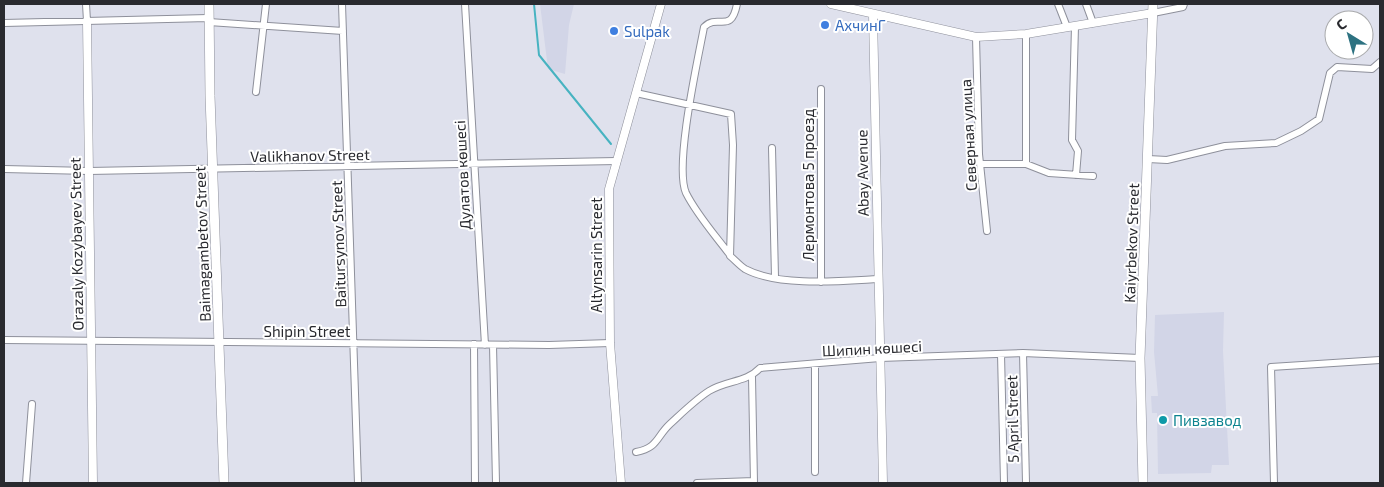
<svg xmlns="http://www.w3.org/2000/svg" width="1384" height="487" font-family="'Exo 2',sans-serif">
	<style>
		.built { fill: #d2d5e7 }
		.lines { fill: none; stroke-linecap: round; stroke-linejoin: round }
		.stream { stroke: #47b3c1; stroke-width: 2 }
		.minor-casing { stroke: #8e909b; stroke-width: 8 }
		.tertiary-casing { stroke: #8e909b; stroke-width: 9 }
		.secondary-casing { stroke: #8e909b; stroke-width: 10 }
		.minor { stroke: #fff; stroke-width: 6 }
		.tertiary { stroke: #fff; stroke-width: 8 }
		.secondary { stroke: #fff; stroke-width: 9 }
		.shop-dot { fill: #3f7fe0; stroke: #fff; stroke-width: 2 }
		.culture-dot { fill: #0f9aa8; stroke: #fff; stroke-width: 2 }
		.labels { text-anchor: middle; dominant-baseline: central; stroke-width: 4; stroke-linejoin: round; paint-order: stroke }
		.shop-label { font-size: 15px; fill: #366cbe; stroke: #fff; text-anchor: start }
		.street-label { font-size: 15px; fill: #292a2f; stroke: #fff }
		.culture-label { font-size: 15px; fill: #0d838f; stroke: #fff; text-anchor: start }
	</style>
	<rect width="100%" height="100%" fill="#dfe1ed"/>
	<path class="built" d="M 540,4 L 574,4 L 569,25 L 565,74 L 548,69 Z
		M 1224,312 L 1223,351 L 1229,465 L 1212,465 L 1211,473 L 1158,474 L 1157,413 L 1152,413 L 1151,396 L 1158,396 L 1154,352 L 1155,315 Z"/>
	<g class="lines">
		<path class="stream" d="M 534,4 L 539,55 L 611,144"/>
		<defs>
			<path id="minor" d="M 86,4 L 87,21
				M 342,4 L 358,483
				M 465,4 L 485,345
				M 1058,4 L 1067,27
				M 1086,4 L 1093,23
				M 1153,13 L 1183,7 L 1184,4
				M 209,22 L 343,31
				M 4,23 L 208,18
				M 1075,26 L 1072,140 L 1078,151 L 1076,175
				M 976,37 L 979,154 L 987,231
				M 256,92 L 266,4
				M 636,93 L 731,114 L 733,145 L 730,256 C 735,260 740,266 745,269 C 779,287 841,281 878,279
				M 772,148 L 775,277
				M 1148,159 L 1167,160 L 1225,146 L 1276,143 L 1301,131 L 1319,119 L 1330,73 L 1337,67 L 1372,69 L 1380,62
				M 980,164 L 1026,164 L 1049,173 L 1093,176
				M 1026,164 L 1026,34
				M 4,169 L 89,171 L 617,161
				M 730,255 C 715,235 697,215 686,193 C 674,166 698,59 704,27 C 718,13 731,35 737,4
				M 821,282 L 821,89
				M 4,340 L 549,345 L 610,343
				M 474,344 L 475,483
				M 493,345 L 496,483
				M 1023,353 L 1026,483
				M 1001,354 L 1004,483
				M 815,364 L 815,472
				M 752,377 L 754,483
				M 636,452 C 658,448 656,437 670,424 C 682,413 695,400 709,391 C 726,380 746,383 760,368 L 880,358 L 1023,353 L 1140,358
				M 26,483 L 32,404
				M 697,483 L 754,481
				M 1274,483 L 1271,367 L 1380,360"/>
			<path id="tertiary" d="M 831,4 L 976,37 L 1026,34 L 1153,13
				M 873,15 L 883,483
				M 87,21 L 93,483
				M 621,483 L 610,343 L 609,189 L 661,4"/>
			<path id="secondary" d="M 209,4 L 210,96 L 224,483
				M 1143,483 L 1140,358 L 1153,4"/>
		</defs>
		<use href="#minor" class="minor-casing"/>
		<use href="#tertiary" class="tertiary-casing"/>
		<use href="#secondary" class="secondary-casing"/>
		<use href="#minor" class="minor"/>
		<use href="#tertiary" class="tertiary"/>
		<use href="#secondary" class="secondary"/>
	</g>
	<g class="shop-dot">
		<circle cx="825" cy="25" r="5"/>
		<circle cx="614" cy="31" r="5"/>
	</g>
	<circle class="culture-dot" cx="1163" cy="420" r="5"/>
	<g class="labels">
		<g class="shop-label">
			<text x="835" y="25">АхчинГ</text>
			<text x="624" y="31">Sulpak</text>
		</g>
		<g class="street-label">
			<text transform="translate(968 135) rotate(-93)">Северная улица</text>
			<text transform="translate(310 155) rotate(-1)">Valikhanov Street</text>
			<text transform="translate(862 173) rotate(-91)">Abay Avenue</text>
			<text transform="translate(462 175) rotate(-93)">Дулатов көшесі</text>
			<text transform="translate(808 185) rotate(-90)">Лермонтова 5 проезд</text>
			<text transform="translate(1131 243) rotate(-88)">Kaiyrbekov Street</text>
			<text transform="translate(76 244) rotate(-91)">Orazaly Kozybayev Street</text>
			<text transform="translate(202 244) rotate(-92)">Baimagambetov Street</text>
			<text transform="translate(338 244) rotate(-92)">Baitursynov Street</text>
			<text transform="translate(596 255) rotate(-90)">Altynsarin Street</text>
			<text x="307" y="331">Shipin Street</text>
			<text transform="translate(872 348) rotate(-3)">Шипин көшесі</text>
			<text transform="translate(1012 419) rotate(-91)">5 April Street</text>
		</g>
		<g class="culture-label">
			<text x="1173" y="420">Пивзавод</text>
		</g>
	</g>
	<rect width="1384" height="487" fill="none" stroke="#292a2f" stroke-width="10"/>
	<g transform="translate(1349 35) rotate(323)"><circle r="24" fill="#ffffff" stroke="#a9aaac"/>
	<path d="M0-4L9 19L0 12L-9 19Z" fill="#2d7281"/>
	<text y="-8" font-size="14" font-weight="bold" text-anchor="middle" fill="#292a2f">С</text>
	</g>
</svg>
